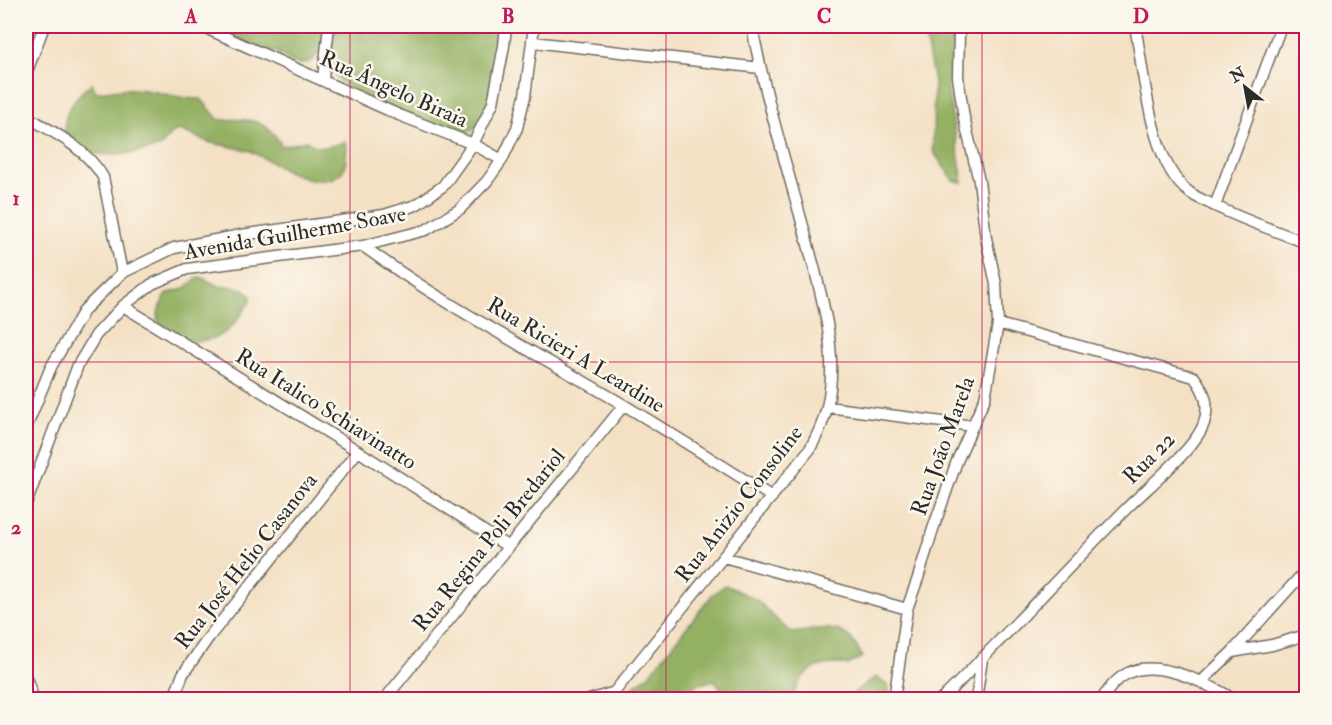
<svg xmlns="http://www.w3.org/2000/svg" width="1332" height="725" font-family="'IM FELL Double Pica',serif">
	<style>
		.forest { fill: #94b163; stroke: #606e47; stroke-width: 1.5 }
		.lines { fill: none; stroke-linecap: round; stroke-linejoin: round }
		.minor-casing { stroke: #716b61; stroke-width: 13 }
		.minor { stroke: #fff; stroke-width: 10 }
		.grid { fill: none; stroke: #c2185b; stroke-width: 1.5; stroke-opacity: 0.55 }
		.labels { text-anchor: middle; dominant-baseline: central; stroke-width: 5; stroke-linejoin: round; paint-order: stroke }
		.street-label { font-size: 22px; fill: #2b2b2b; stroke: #fbf7ec }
		.neatline { fill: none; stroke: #c2185b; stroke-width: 2 }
		.grid-label { font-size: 20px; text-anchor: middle; font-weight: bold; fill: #c2185b }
	</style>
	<rect width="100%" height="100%" fill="#fbf7ec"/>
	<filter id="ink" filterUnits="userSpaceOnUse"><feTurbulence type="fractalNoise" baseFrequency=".0167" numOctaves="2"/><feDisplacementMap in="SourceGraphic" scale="12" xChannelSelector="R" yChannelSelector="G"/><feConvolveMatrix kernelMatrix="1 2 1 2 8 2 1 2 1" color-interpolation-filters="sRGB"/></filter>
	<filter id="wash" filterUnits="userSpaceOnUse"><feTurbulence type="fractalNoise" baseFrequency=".008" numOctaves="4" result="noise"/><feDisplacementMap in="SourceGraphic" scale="24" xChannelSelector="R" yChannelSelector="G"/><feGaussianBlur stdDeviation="1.35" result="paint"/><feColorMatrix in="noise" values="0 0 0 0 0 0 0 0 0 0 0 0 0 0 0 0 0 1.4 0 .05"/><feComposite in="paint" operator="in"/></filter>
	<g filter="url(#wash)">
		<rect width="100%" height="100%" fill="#f4e1c5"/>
		<path class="forest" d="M 210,26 L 327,26 L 317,55 L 311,61 L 302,64 L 294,63 L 275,51 L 258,51 Z
			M 337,26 L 499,26 C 507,65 493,88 481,124 L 469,131 L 452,133 L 356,96 L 337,77 L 331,65 L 329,56 Z
			M 923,26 L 956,26 L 947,84 L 963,183 L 953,180 L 933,151 L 934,82 Z
			M 92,83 L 96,92 C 108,91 122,88 134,89 C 157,90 179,100 201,99 L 219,120 C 248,118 266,118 282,146 L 307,141 C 321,152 330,146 345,142 L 347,145 L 345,167 L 341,173 L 331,179 L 311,180 L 289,172 L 251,151 L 208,142 L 180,130 L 173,132 L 160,147 L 133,153 L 116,155 L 77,153 L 66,144 C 61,114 70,101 92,83 Z
			M 200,277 L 221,287 L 227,286 L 244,289 L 251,296 L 250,302 C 243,311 236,324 227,331 C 209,347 147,348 159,310 C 161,305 163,297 168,294 C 173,290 180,291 185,288 C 191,285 193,279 200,277 Z
			M 725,585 L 757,600 L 781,624 L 793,633 C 826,628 847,621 862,657 L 848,665 C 821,661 798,670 793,699 L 725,699 L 724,693 L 714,680 L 696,685 L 688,699 L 624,699 L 634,686 L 649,675 L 712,595 Z
			M 876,677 L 889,687 L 890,699 L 846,700 L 862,686 Z"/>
	</g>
	<g filter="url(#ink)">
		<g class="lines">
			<defs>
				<path id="minor" d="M 201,26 L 399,115 L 473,144 L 502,160
					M 1135,26 C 1144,71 1150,164 1189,192 C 1195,197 1203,200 1209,203 C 1240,219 1274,230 1306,243
					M 533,42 L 760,68
					M 26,74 L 44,26
					M 323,79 L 329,26
					M 26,116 C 53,132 86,148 103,177 L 122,273
					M 1215,206 L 1281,26
					M 363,246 C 445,306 536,353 624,405 C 674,435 723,466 772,497
					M 123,306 L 358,451 L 507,546
					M 828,407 L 973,426
					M 26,428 L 51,367 L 85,309 L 122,273 L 174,248 L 241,235 L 384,215 L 416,205 L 443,186 L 473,144 L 493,103 L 504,46 L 506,26
					M 26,504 L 78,365 L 96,335 L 123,306 L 152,284 L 187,269 L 363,246 L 426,230 L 460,209 L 487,181 L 502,160 L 517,128 L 525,96 L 534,26
					M 724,557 L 907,609
					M 1232,652 L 1272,645 L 1306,635
					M 26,678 L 34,700
					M 1202,681 L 1232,652 L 1306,570
					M 173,700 L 183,674 L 209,637 L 358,451
					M 384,700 L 624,405
					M 589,700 L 612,693
					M 608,700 L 810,449 C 817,436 824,422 827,407 C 840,351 820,291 806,237 C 787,167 765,97 752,26
					M 894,700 L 907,609 L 918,578 L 933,529 L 957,461 L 985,398 L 998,324 L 996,284 L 986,238 L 979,181 L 964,118 L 958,77 L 959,33 L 962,26
					M 941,700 C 1005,637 1065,570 1128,507 C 1148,487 1196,448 1204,423 C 1210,405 1205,391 1194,377 L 998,324
					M 976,700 L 982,659
					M 1101,700 C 1109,689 1116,679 1128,673 C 1159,658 1208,684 1235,700"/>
			</defs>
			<use href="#minor" class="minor-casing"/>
			<use href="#minor" class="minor"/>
		</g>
	</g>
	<path class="grid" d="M 350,26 L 350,700M 666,26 L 666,700M 982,26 L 982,700M 26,362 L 1306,362"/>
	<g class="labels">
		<g class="street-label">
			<text transform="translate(394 89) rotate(24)">Rua Ângelo Biraia</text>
			<text transform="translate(295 233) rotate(-10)">Avenida Guilherme Soave</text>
			<text transform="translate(576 355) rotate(31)">Rua Ricieri A Leardine</text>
			<text transform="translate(326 409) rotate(32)">Rua Italico Schiavinatto</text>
			<text transform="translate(943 446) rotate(-70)">Rua João Marela</text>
			<text transform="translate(1149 458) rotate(-45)">Rua 22</text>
			<text transform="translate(739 504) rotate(-52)">Rua Anizio Consoline</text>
			<text transform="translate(489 540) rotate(-51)">Rua Regina Poli Bredariol</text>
			<text transform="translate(246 561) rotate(-52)">Rua José Helio Casanova</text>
		</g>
	</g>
	<rect width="1332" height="725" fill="none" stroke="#fbf7ec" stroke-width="66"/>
	<g transform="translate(1245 87) rotate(329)" stroke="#fbf7ec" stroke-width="4.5" paint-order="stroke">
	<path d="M0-4.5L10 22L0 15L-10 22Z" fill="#2b2b2b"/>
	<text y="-9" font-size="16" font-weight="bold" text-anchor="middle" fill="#2b2b2b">N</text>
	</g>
	<rect x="33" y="33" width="1266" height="659" class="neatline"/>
	<g class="grid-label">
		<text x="191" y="23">A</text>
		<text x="508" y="23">B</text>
		<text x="824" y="23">C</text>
		<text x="1141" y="23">D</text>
		<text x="16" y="205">1</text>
		<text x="16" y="534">2</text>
	</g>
</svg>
